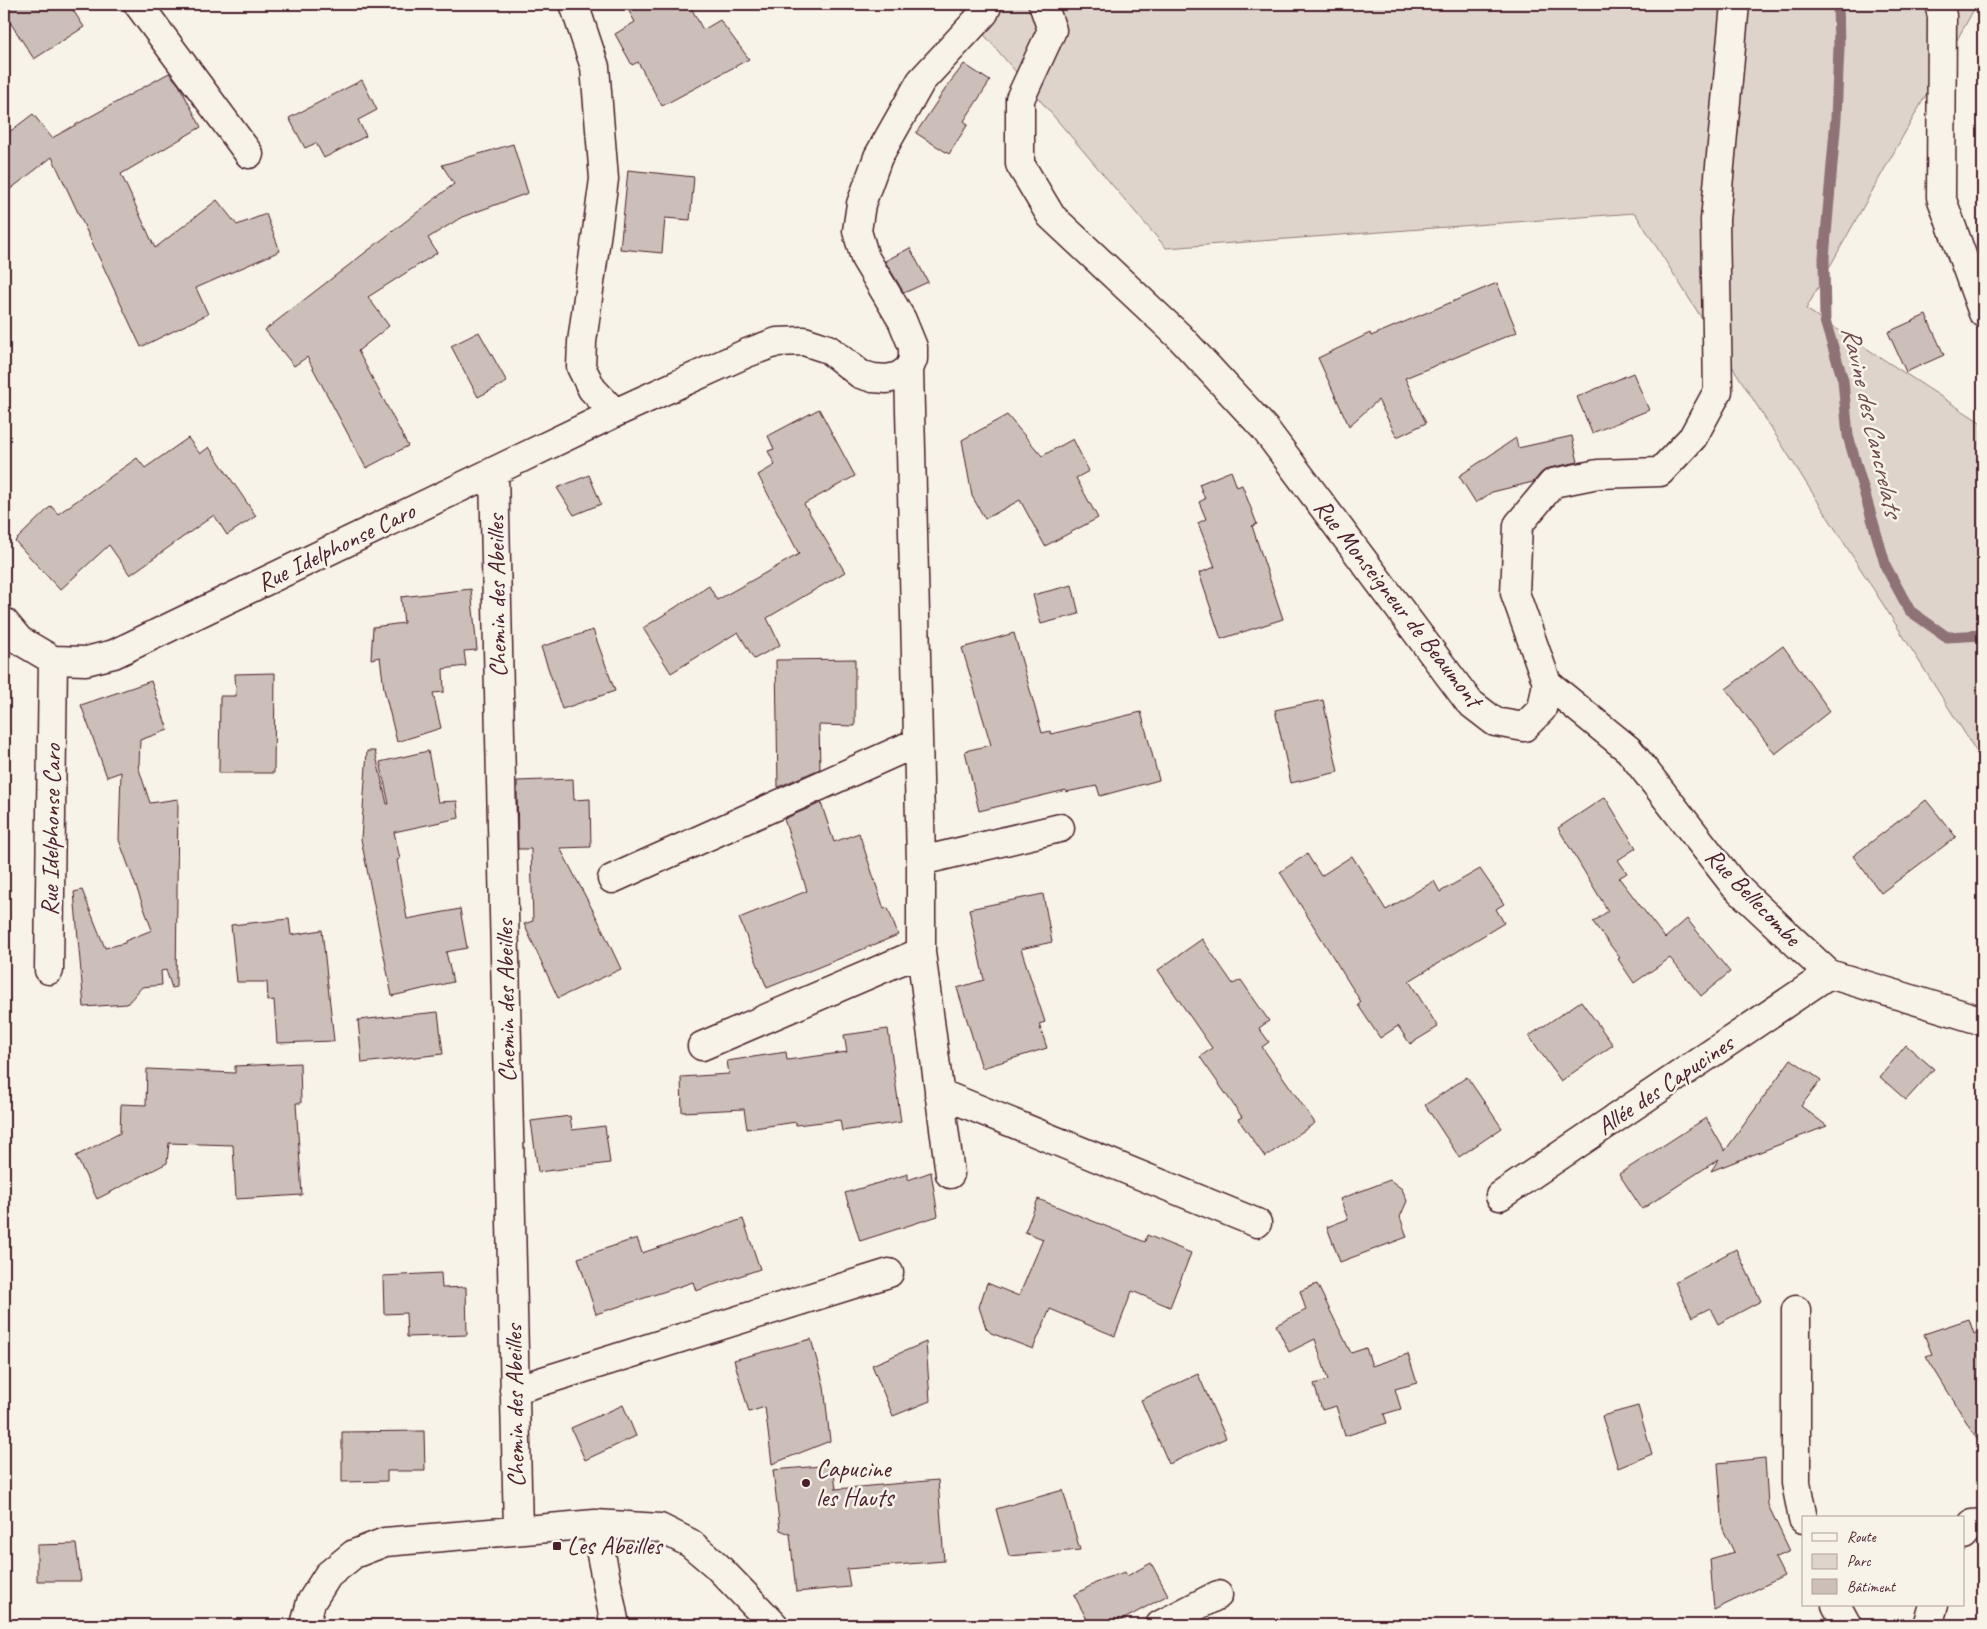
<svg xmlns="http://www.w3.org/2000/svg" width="1987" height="1629" font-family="Caveat,sans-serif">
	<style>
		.green { fill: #ded4cc; stroke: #947a7c }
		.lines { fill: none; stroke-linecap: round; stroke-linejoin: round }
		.stream { stroke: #8e7275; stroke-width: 11 }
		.building { fill: #ccbfb9; stroke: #4a1f2b }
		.minor-casing { stroke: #4a1f2b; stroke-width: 31 }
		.minor { stroke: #f7f3e8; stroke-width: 28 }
		.poi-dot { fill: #4a1f2b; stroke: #f7f3e8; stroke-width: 2 }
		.labels { text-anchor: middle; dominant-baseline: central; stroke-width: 5; stroke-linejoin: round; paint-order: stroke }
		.street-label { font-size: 25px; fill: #4a1f2b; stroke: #f7f3e8 }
		.poi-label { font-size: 25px; fill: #4a1f2b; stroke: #f7f3e8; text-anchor: start }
		.water-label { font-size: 26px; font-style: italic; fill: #6c4950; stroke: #f7f3e8 }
	</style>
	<rect width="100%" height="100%" fill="#f7f3e8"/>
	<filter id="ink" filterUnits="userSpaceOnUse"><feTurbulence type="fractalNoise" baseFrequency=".02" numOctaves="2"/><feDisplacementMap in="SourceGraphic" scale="10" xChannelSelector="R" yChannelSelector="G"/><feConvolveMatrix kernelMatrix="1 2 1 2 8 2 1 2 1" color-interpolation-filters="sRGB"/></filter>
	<g filter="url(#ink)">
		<path class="green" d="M 958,4 L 1977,4 L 1806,309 L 1983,424 L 1983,762 L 1635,213 L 1166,248 Z"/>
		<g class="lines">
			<path class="stream" d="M 1838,4 L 1839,47 L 1836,118 L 1824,258 L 1825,321 L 1843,380 L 1848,436 L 1886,567 L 1910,611 L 1947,637 L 1983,635"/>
		</g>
		<path class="building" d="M 4,4 L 69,4 L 84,27 L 34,59 L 4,13 Z
			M 625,4 L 689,4 L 703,30 L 720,20 L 749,59 L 662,106 L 638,62 L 632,65 L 615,34 L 635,22 Z
			M 964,64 L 990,81 L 964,121 L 968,124 L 949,154 L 916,133 L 948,85 Z
			M 169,73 L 179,85 L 201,127 L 121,174 L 155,248 L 217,200 L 237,225 L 266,214 L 280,251 L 196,288 L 208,314 L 141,347 L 52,157 L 4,194 L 4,136 L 33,114 L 52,138 Z
			M 362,80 L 377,110 L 358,120 L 366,136 L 324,158 L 316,143 L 305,148 L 289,118 Z
			M 513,144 L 528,193 L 462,217 L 428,238 L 437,253 L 368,297 L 389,326 L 358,351 L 408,446 L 366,468 L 307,357 L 294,366 L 265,330 L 454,184 L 442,165 Z
			M 628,170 L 694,177 L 690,220 L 665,218 L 662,253 L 620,249 Z
			M 910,248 L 928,282 L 904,293 L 885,261 Z
			M 1497,283 L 1517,332 L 1405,378 L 1426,423 L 1397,437 L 1378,400 L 1349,426 L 1318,358 L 1370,333 L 1371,336 Z
			M 1926,315 L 1944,355 L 1906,372 L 1888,332 Z
			M 479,332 L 507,382 L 478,397 L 451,346 Z
			M 1633,373 L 1649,410 L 1592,433 L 1577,397 Z
			M 819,409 L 855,476 L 804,504 L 845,572 L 767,618 L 780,645 L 754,659 L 738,632 L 671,673 L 643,628 L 709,586 L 717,600 L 799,554 L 758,475 L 775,465 L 768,451 L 774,449 L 768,436 Z
			M 1007,415 L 1042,456 L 1073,439 L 1089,471 L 1076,478 L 1098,518 L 1045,546 L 1020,500 L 985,519 L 972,496 L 962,440 Z
			M 1572,436 L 1578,462 L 1549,468 L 1541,473 L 1533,482 L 1492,492 L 1476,503 L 1459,476 L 1516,438 L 1518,448 Z
			M 188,438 L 200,454 L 209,447 L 256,516 L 227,535 L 214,515 L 130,575 L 109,545 L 60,590 L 15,541 L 51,506 L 58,514 L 137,458 L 145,468 Z
			M 1231,471 L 1237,487 L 1242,485 L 1257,524 L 1252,526 L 1283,619 L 1221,639 L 1199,573 L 1215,567 L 1198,523 L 1206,519 L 1199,502 L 1205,499 L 1199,484 Z
			M 589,475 L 601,504 L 574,515 L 557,488 Z
			M 1072,585 L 1079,614 L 1041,624 L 1033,595 Z
			M 471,589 L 477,650 L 464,651 L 466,666 L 443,669 L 444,692 L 433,693 L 441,728 L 397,742 L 384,689 L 380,657 L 371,659 L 373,627 L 404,623 L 401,597 Z
			M 593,630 L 615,691 L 562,709 L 541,647 Z
			M 1014,633 L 1042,733 L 1050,731 L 1051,734 L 1141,712 L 1159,780 L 1100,796 L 1097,786 L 1066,792 L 1066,790 L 979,811 L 965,751 L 991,745 L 962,648 Z
			M 1783,646 L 1830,711 L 1775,754 L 1726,689 Z
			M 855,659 L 855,726 L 819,725 L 820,769 L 778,787 L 776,660 Z
			M 275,673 L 274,773 L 219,773 L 220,696 L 236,696 L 235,674 Z
			M 151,681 L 168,730 L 140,740 L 139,765 L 138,766 L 150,803 L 178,799 L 176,987 L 172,988 L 166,970 L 161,971 L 162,985 L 142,987 L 127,1004 L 84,1007 L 74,892 L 82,890 L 105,948 L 125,943 L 125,941 L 152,930 L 119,840 L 121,772 L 107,777 L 81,705 Z
			M 1323,700 L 1338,772 L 1291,783 L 1275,710 Z
			M 367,751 L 375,751 L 387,804 L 389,804 L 380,762 L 428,751 L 438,802 L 457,801 L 459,818 L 394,832 L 400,859 L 397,860 L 407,919 L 460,909 L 467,948 L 446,952 L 453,982 L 392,996 L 361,839 Z
			M 573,779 L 574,800 L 590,799 L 591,847 L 560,848 L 599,922 L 621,969 L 558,998 L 524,924 L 533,921 L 531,849 L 518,849 L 517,781 Z
			M 1605,797 L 1636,848 L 1618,860 L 1627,873 L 1619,878 L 1665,938 L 1687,919 L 1730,972 L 1701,996 L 1670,958 L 1634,983 L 1618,959 L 1620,958 L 1593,922 L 1608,911 L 1558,828 Z
			M 1926,800 L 1956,837 L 1881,893 L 1853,856 Z
			M 821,803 L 834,842 L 859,833 L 884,909 L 888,908 L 898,935 L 767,988 L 739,918 L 807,891 L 784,819 Z
			M 1307,854 L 1321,876 L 1352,856 L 1386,910 L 1434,881 L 1440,892 L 1480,869 L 1504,904 L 1496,909 L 1504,923 L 1409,981 L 1438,1027 L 1410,1044 L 1398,1026 L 1380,1038 L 1358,1005 L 1361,1002 L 1280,872 Z
			M 1043,894 L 1052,942 L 1021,949 L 1045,1022 L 1039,1024 L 1047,1048 L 982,1068 L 957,988 L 984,980 L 969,909 Z
			M 289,919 L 291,935 L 322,930 L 334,1041 L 277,1043 L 274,1000 L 268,1001 L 267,982 L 237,982 L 231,925 Z
			M 1202,939 L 1233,984 L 1241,980 L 1269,1021 L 1259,1028 L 1269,1042 L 1262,1047 L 1315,1123 L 1265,1157 L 1238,1119 L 1242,1117 L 1200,1057 L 1212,1048 L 1158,970 Z
			M 1581,1001 L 1613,1045 L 1561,1081 L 1529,1036 Z
			M 438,1012 L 443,1054 L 362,1063 L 358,1020 Z
			M 888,1029 L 901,1122 L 842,1131 L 840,1120 L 796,1125 L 796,1122 L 747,1129 L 744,1109 L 682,1112 L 681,1077 L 729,1074 L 727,1061 L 786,1052 L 787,1060 L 847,1052 L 844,1035 Z
			M 1906,1045 L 1934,1069 L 1906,1100 L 1880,1077 Z
			M 1791,1059 L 1821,1080 L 1801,1106 L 1827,1126 L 1711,1171 L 1719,1159 L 1642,1209 L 1619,1174 L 1706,1118 L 1725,1151 Z
			M 300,1063 L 301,1103 L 296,1103 L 302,1195 L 236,1199 L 233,1145 L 169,1143 L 167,1163 L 97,1199 L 76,1156 L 120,1133 L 121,1104 L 146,1105 L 147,1069 L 235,1073 L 235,1066 Z
			M 1467,1077 L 1502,1128 L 1459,1157 L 1425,1105 Z
			M 570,1116 L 572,1130 L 605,1126 L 610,1163 L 538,1172 L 531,1121 Z
			M 931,1172 L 938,1216 L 860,1241 L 845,1193 L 908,1174 L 908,1180 Z
			M 1390,1180 L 1402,1189 L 1407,1201 L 1400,1217 L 1407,1237 L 1340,1262 L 1327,1227 L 1348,1219 L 1340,1199 Z
			M 1038,1199 L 1145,1242 L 1147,1235 L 1191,1253 L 1170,1307 L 1132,1291 L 1115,1336 L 1050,1309 L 1033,1349 L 991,1333 L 986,1328 L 979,1307 L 987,1283 L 1019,1296 L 1043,1239 L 1025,1232 Z
			M 743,1219 L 760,1269 L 696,1291 L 693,1282 L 596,1314 L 578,1258 L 637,1238 L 642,1253 Z
			M 1736,1249 L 1761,1301 L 1718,1324 L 1710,1308 L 1692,1317 L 1675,1282 Z
			M 441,1273 L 442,1288 L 466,1287 L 467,1335 L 407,1337 L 406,1313 L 384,1314 L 383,1276 Z
			M 1317,1284 L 1351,1353 L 1366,1348 L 1372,1366 L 1408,1354 L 1417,1383 L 1395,1389 L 1401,1409 L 1384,1414 L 1387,1423 L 1345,1436 L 1336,1406 L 1322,1410 L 1314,1384 L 1328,1380 L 1315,1339 L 1289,1352 L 1276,1325 L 1306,1310 L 1300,1291 Z
			M 1969,1319 L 1974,1334 L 1983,1328 L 1983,1449 L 1926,1356 L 1932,1354 L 1924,1334 Z
			M 811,1339 L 824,1386 L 830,1441 L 772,1464 L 765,1407 L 749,1412 L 734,1360 Z
			M 926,1342 L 930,1401 L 893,1416 L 872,1365 Z
			M 1198,1374 L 1226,1438 L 1169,1464 L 1141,1400 Z
			M 623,1405 L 636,1436 L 585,1460 L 571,1428 Z
			M 1638,1406 L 1652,1454 L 1618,1468 L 1602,1416 Z
			M 424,1431 L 425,1471 L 387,1471 L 387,1481 L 342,1482 L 342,1432 Z
			M 1765,1458 L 1768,1505 L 1790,1551 L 1775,1558 L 1784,1576 L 1714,1610 L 1710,1559 L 1734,1552 L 1723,1529 L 1718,1463 Z
			M 833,1465 L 836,1489 L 938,1480 L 944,1561 L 847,1569 L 850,1587 L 796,1592 L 790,1534 L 780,1530 L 773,1470 Z
			M 1063,1490 L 1080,1550 L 1009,1556 L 996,1509 Z
			M 76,1544 L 81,1581 L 37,1581 L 37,1545 Z
			M 1151,1563 L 1168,1595 L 1113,1625 L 1090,1625 L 1074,1595 L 1103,1579 L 1125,1572 L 1127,1576 Z"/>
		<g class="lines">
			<defs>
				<path id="minor" d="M 138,4 L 249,154
					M 574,4 L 595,67 L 604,179 L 582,342 L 581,367 L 592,389 L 615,413
					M 1043,4 L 1052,30 L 1020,99 L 1020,164 L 1051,216 L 1179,336 L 1265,429 L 1469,702 L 1495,722 L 1524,727 L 1542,709 L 1547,683 L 1515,593 L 1518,525 L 1553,483 L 1598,474 L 1660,472 L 1693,437 L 1718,391 L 1715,220 L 1735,4
					M 1939,4 L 1942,16 L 1941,197 L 1983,313
					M 909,369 L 921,861 L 921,952 L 950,1174
					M 494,472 L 518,1530
					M 4,622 L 19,640 L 53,660 L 86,661 L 114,654 L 615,413 L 747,353 L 777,342 L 804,341 L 828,349 L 860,374 L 873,378 L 887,379 L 899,376 L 909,369 L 913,359 L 913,347 L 902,320 L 865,258 L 857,231 L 861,204 L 878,157 L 921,81 L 984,13 L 988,4
					M 1547,683 L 1629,750 L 1734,885 L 1829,974 L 1983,1021
					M 921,861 L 1060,828
					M 612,879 L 918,742
					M 49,970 L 53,660
					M 702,1046 L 921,952
					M 939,1093 L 1257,1223
					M 1500,1196 L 1829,974
					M 1796,1310 L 1796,1483 L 1803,1519
					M 514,1390 L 889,1273
					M 595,1524 L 615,1625
					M 1963,1535 L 1972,1524 L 1983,1523
					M 1836,1605 L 1847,1625
					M 305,1625 L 311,1602 L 328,1575 L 354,1554 L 385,1542 L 595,1524 L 660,1528 L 690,1543 L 716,1565 L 774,1625
					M 1160,1625 L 1218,1595
					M 1928,1625 L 1934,1605"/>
			</defs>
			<use href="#minor" class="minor-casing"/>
			<use href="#minor" class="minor"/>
		</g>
	</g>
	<g class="poi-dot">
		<circle cx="806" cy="1483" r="5"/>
		<rect x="552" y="1541" width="10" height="10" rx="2.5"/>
	</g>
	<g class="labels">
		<g class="street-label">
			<text transform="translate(336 547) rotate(-26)">Rue Idelphonse Caro</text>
			<text transform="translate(497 596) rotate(-91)">Chemin des Abeilles</text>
			<text transform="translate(1398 603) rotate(52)">Rue Monseigneur de Beaumont</text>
			<text transform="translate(51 830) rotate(-89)">Rue Idelphonse Caro</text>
			<text transform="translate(1753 897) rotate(46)">Rue Bellecombe</text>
			<text transform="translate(506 1001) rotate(-91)">Chemin des Abeilles</text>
			<text transform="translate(1665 1085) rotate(-34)">Allée des Capucines</text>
			<text transform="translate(515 1406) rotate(-91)">Chemin des Abeilles</text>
		</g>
		<g class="poi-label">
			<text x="816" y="1469">Capucine<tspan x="816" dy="29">les Hauts</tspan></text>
			<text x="567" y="1546">Les Abeilles</text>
		</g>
		<g class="water-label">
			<text transform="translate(1872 421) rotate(77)">Ravine des Cancrelats</text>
		</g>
	</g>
	<rect width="1987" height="1629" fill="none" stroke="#f7f3e8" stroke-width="20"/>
	<rect x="10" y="10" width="1967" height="1609" fill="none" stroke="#4a1f2b" stroke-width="2" filter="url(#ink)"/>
	<rect x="1802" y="1516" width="162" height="90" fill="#f7f3e8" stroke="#b29e9c"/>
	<rect x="1812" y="1533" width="25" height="8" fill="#f7f3e8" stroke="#b29e9c"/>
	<text x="1847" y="1542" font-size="15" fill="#4a1f2b">Route</text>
	<rect x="1812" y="1554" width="25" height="15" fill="#ded4cc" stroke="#b29e9c"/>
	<text x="1847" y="1566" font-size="15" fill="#4a1f2b">Parc</text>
	<rect x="1812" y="1579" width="25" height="15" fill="#ccbfb9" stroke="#b29e9c"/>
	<text x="1847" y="1592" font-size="15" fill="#4a1f2b">Bâtiment</text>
</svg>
